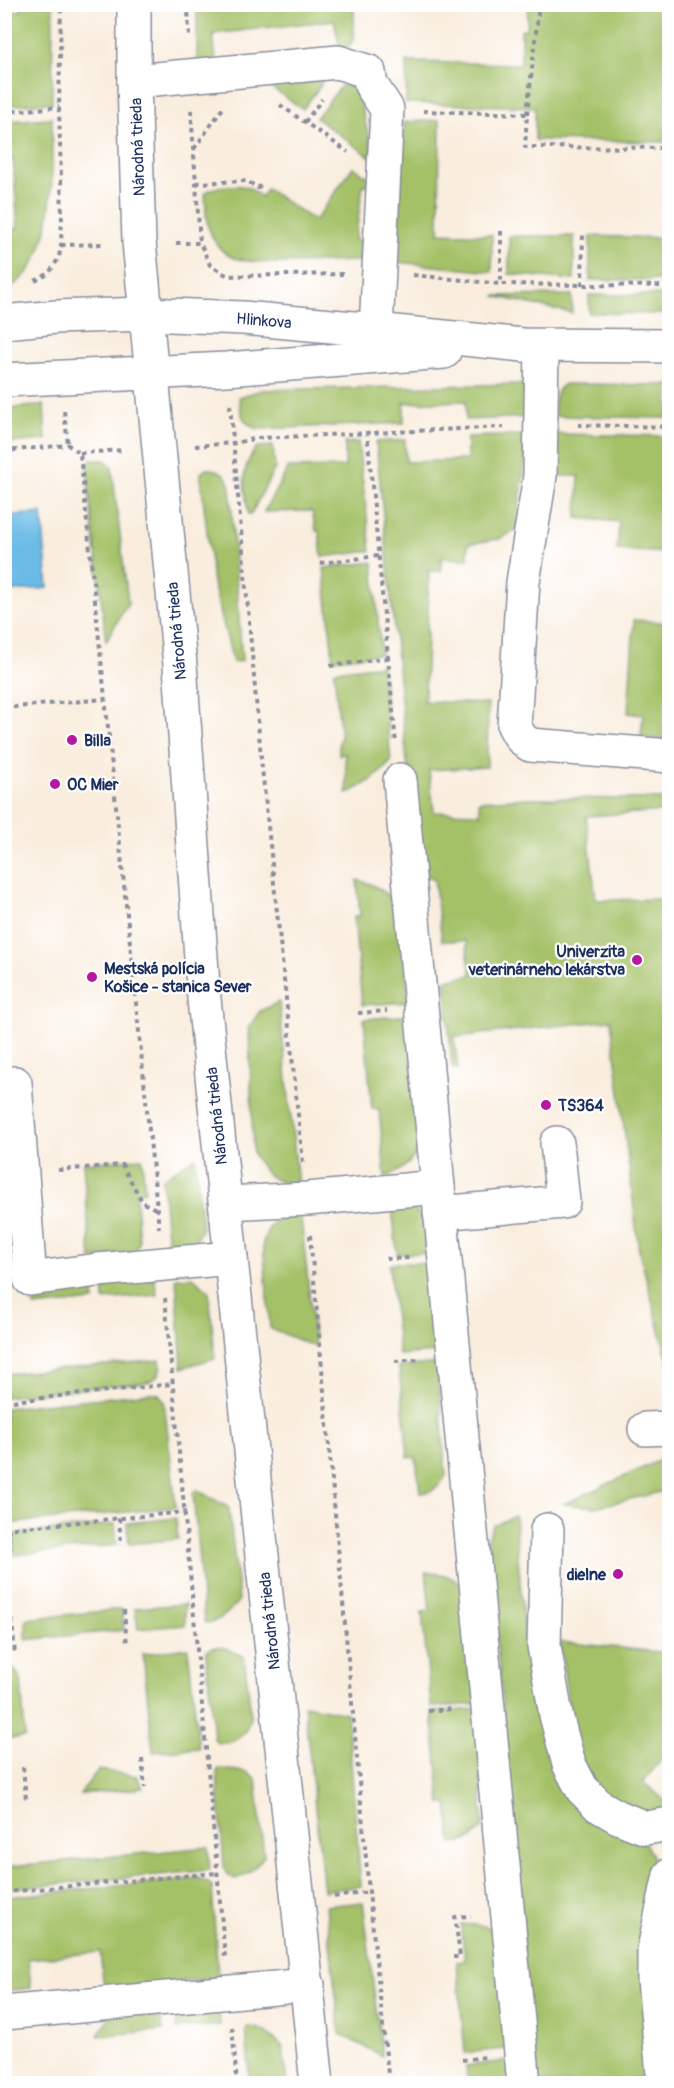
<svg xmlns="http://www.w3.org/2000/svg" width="674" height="2088" font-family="Pangolin,sans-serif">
<rect width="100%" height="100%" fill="#fff"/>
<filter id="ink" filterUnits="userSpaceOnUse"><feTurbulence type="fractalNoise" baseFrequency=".0167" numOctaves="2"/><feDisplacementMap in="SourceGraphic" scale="12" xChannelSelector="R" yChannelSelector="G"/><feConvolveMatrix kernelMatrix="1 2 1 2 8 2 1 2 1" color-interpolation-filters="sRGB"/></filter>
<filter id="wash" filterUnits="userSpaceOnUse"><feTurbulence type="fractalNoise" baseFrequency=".008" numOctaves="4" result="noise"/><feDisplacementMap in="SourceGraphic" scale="24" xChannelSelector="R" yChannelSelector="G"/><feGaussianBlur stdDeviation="1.35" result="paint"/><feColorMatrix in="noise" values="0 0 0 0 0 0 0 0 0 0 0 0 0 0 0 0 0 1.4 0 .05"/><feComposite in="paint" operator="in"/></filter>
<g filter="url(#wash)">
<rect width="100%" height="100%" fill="#f9eddd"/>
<g fill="#a4c168" stroke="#607863" stroke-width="1.5">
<path d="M22 5H53L52 102 5 106V11H21Z"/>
<path d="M197 5H354V37L350 46 340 49 334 20 213 34 216 61 197 65Z"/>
<path d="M528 5H669V142L535 140V107L406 103 407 62 521 64V30L527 29Z"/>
<path d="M321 79V85L303 109 261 81Z"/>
<path d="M346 85 352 87 357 91 375 160 316 118 340 87Z"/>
<path d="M52 118C51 168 58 232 27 273 21 280 14 287 5 289V230L18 228 13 159H5V121Z"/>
<path d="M440 120 439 233 492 235V272L397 262 404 122Z"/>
<path d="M353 167 373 180 372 186 363 185 355 240 363 242 360 261C332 261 248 268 228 255 221 251 214 242 211 234 205 222 206 206 205 193 213 186 239 183 249 188 253 190 257 194 261 197L267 189 315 221Z"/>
<path d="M509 236H574V280L509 274Z"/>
<path d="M590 236 669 238V280H590Z"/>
<path d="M572 295V313L494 296Z"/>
<path d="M589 295H669V314L589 313Z"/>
<path d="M519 384 526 386 530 417 466 420V401L404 403V423L258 429C241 423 241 413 239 397L261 390Z"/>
<path d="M565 384 669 385V418L555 416C555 405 552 390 565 384Z"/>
<path d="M44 405 46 440 5 443V409Z"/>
<path d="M555 434 669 436V553L617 550 619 522 577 518 579 476H554Z"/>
<path d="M529 435 516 530 499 539 468 544V559L441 558V571H427L429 574 425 697 423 701 488 704 487 767 429 770 434 812 480 813 479 801 528 798 669 799V811L586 816 596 900 669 899V1365L639 1251 611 1020 454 1037 458 1069 452 1068 445 980 471 975 466 941H442L434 879C421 874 419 868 416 855L376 442 405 440 406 462 467 460V437Z"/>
<path d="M358 442 371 551 322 557 319 531H316L312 511 264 512 288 468 345 467V443Z"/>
<path d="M273 446 275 468 251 514H248C245 485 238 472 257 447Z"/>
<path d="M90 460H105L112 467 128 603 106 641 87 473V465Z"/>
<path d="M206 469C219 469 227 473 230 487L242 661 233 662 213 583 201 480V473Z"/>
<path d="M373 562 381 654 333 659 324 568Z"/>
<path d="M634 620 669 623V740L641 737 643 715 628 713Z"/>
<path d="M382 665 391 762 372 780 347 794 345 754 339 755V740L341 739 334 671Z"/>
<path d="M357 880C374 884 384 890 396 904L410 1002 362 1005 354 917 360 916Z"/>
<path d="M279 1002 298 1186C274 1183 264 1175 253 1153L249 1027 260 1011Z"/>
<path d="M412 1015 423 1141C415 1159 404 1171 385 1177L379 1109H372L364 1019Z"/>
<path d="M195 1157 202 1229 196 1239 183 1245 168 1248 162 1179Z"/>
<path d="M142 1158 145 1191 136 1193 139 1243 135 1251 91 1259 83 1163Z"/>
<path d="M391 1197C425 1211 425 1219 428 1253L397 1254Z"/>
<path d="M300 1209 315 1347 270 1328 263 1242 270 1226 282 1215Z"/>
<path d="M398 1263H428L436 1352 399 1355 389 1265Z"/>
<path d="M154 1275 157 1295 104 1300 103 1280Z"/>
<path d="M193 1277 209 1291 215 1358 182 1368 176 1278Z"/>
<path d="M92 1282 94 1301 34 1307 33 1296 36 1289Z"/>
<path d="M160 1360C162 1371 159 1378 148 1382L5 1397V1374Z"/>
<path d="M437 1363 446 1475C440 1487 434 1492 420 1493L416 1458 408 1457 399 1367Z"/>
<path d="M151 1393 159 1394 164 1401 176 1507 5 1524V1408Z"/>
<path d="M669 1456V1490L596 1507 564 1504Z"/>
<path d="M197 1490 229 1508 239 1600C229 1612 221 1622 205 1623L204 1620 193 1493Z"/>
<path d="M515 1516 526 1657 539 1656 554 1745 644 1843 652 1855 655 1874 657 2083H534L488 1538 493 1525Z"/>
<path d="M176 1518 178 1539 129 1544 127 1523Z"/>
<path d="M115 1524 117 1545 15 1555 14 1534Z"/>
<path d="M426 1572C442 1573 455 1576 465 1590L479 1704 431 1707 422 1612 430 1611Z"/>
<path d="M185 1604V1625L138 1629 135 1608Z"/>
<path d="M122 1609 124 1630 26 1640V1619Z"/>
<path d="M560 1642 669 1653 667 1727 669 1728V1754L667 1753 643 1782 669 1804V1809L645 1816 597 1791 574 1746Z"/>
<path d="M215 1647 226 1648 244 1657C245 1671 252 1706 250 1718 247 1735 233 1747 216 1742L214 1738 206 1651Z"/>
<path d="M188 1648 199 1748 153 1752 143 1654Z"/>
<path d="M4 1666 14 1669 21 1679 25 1737 7 1739 8 1757H5Z"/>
<path d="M304 1705 347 1713 361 1886 324 1891Z"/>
<path d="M479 1709 483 1826C474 1839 467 1842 452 1843L447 1804H441L432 1712Z"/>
<path d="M219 1769 247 1772 256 1779 264 1856C255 1868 249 1875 235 1879L227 1875 224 1867 217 1772Z"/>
<path d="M98 1770 137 1776 143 1788 80 1794Z"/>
<path d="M208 1847 210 1870 5 1889V1867Z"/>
<path d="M199 1878 209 1883 212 1887 218 1978 104 1989 100 1952 28 1959 31 1988 5 1991V1897Z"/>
<path d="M363 1902 382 2056 340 2034 326 1906Z"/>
<path d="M461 1924 485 1926 496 1934 514 2048 465 2053 457 1962 465 1961Z"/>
<path d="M218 1997 220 2025 177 2029 173 2002Z"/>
<path d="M159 2002 163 2030 98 2036C113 2006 129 2006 159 2002Z"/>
<path d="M248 2027C263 2027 273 2038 283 2047L287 2083H250L246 2029Z"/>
<path d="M515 2060 517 2083H468L466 2066Z"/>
</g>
<path fill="#6bbbe6" stroke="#4375a2" stroke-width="1.5" d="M42 513 48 588 5 592V516Z"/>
</g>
<g filter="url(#ink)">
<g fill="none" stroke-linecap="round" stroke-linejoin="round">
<defs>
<g id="minor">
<path d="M134 4V81L139 242 180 665 204 999 317 2084"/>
<path d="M134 81 338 62 369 72 371 85 387 109 376 330"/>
<path d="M542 346 540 476 523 582 514 726 521 738 530 745 670 756"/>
<path d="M400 780 438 1187"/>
<path d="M4 1084 15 1083 30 1279 98 1270 231 1258"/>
<path d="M226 1203 307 1199 438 1187 524 2084"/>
<path d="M440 1213 563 1202 557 1143"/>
<path d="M645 1429 670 1428"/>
<path d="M547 1530 544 1646 556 1715 569 1764 582 1789 599 1806 618 1817 646 1828 670 1824"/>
<path d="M4 2013 308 1985"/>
<path d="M664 2084 654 1980V1949L670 1875"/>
</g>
<g id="major">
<path d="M4 322 56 317 145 314 243 318 376 330 523 345 670 346"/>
<path d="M4 380 226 369 444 352"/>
</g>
</defs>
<use href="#minor" stroke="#8a8e9e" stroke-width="36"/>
<use href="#major" stroke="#8a8e9e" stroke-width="36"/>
<g stroke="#8a8e9e" stroke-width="4" stroke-dasharray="4.5 4.5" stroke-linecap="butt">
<path d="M188 4 189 40"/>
<path d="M528 6H539"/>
<path d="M280 105 348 152"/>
<path d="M191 110 200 243"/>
<path d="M423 111 527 114 525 147 670 148"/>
<path d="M4 112 59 107"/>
<path d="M527 114 539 4"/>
<path d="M305 122 322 99"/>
<path d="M194 149 223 108"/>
<path d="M196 183 247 181 258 188 261 185"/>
<path d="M501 231V284"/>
<path d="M176 243H200L210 265 228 276 343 274"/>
<path d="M61 245 105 244"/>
<path d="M413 275 501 284 670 286"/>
<path d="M35 281 48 274 54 266 59 257 61 245 62 216 59 107 61 4"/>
<path d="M582 285 583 232"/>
<path d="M230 405 262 768 303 1162"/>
<path d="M64 411 68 445"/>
<path d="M578 425 670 427"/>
<path d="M367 431 396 744"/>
<path d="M195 446 234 443 259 438 504 427"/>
<path d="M4 451 68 445 80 453 159 1228"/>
<path d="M80 453 124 450"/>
<path d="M320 563 378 556"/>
<path d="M330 666 388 658"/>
<path d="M4 708 105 699"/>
<path d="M670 971V989"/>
<path d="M358 1013 387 1011"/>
<path d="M58 1170 122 1165 143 1203 156 1209"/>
<path d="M310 1235 369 1892 389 2084"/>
<path d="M386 1259 409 1258"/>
<path d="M165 1298 225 1957"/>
<path d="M395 1361 419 1359"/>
<path d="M4 1402 173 1384"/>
<path d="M119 1518 121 1545"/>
<path d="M8 1528 11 1555"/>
<path d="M4 1529 186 1512"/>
<path d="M124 1610 127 1645"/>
<path d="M12 1620 15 1655"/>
<path d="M428 1711 451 1709"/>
<path d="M142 1759 145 1788"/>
<path d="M23 1767 26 1799"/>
<path d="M4 1892 217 1873"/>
<path d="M334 1897 369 1892"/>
<path d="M453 1957H460L455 1917 471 1916"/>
<path d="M232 2027 237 2084"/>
<path d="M462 2060 486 2057"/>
</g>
<use href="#minor" stroke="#fff" stroke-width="33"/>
<use href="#major" stroke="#fff" stroke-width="33"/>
</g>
</g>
<g fill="#b5179e" stroke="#fff" stroke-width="2">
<circle cx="72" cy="740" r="6"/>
<circle cx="55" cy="784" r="6"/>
<circle cx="637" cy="960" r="6"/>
<circle cx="92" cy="977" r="6"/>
<circle cx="546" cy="1105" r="6"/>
<circle cx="618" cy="1574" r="6"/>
</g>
<g text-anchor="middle" stroke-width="4.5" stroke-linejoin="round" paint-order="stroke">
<g font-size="16" fill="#1b2f5e" stroke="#fff">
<text transform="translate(137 147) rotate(-92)" y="6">Národná trieda</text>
<text transform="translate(264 320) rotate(5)" y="6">Hlinkova</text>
<text transform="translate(176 631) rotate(-95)" y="6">Národná trieda</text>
<text transform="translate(216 1116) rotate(-96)" y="6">Národná trieda</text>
<text transform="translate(269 1621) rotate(-96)" y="6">Národná trieda</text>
</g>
<g font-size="16" font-weight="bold" fill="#1b2f5e" stroke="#fff" text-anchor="start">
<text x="84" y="746">Billa</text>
<text x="67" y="790">OC Mier</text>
<text x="625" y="957" text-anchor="end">Univerzita<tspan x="625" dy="18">veterinárneho lekárstva</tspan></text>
<text x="104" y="974">Mestská polícia<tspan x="104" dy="18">Košice - stanica Sever</tspan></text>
<text x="558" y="1111">TS364</text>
<text x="606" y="1580" text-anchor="end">dielne</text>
</g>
</g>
<rect width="674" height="2088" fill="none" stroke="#fff" stroke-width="24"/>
</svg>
